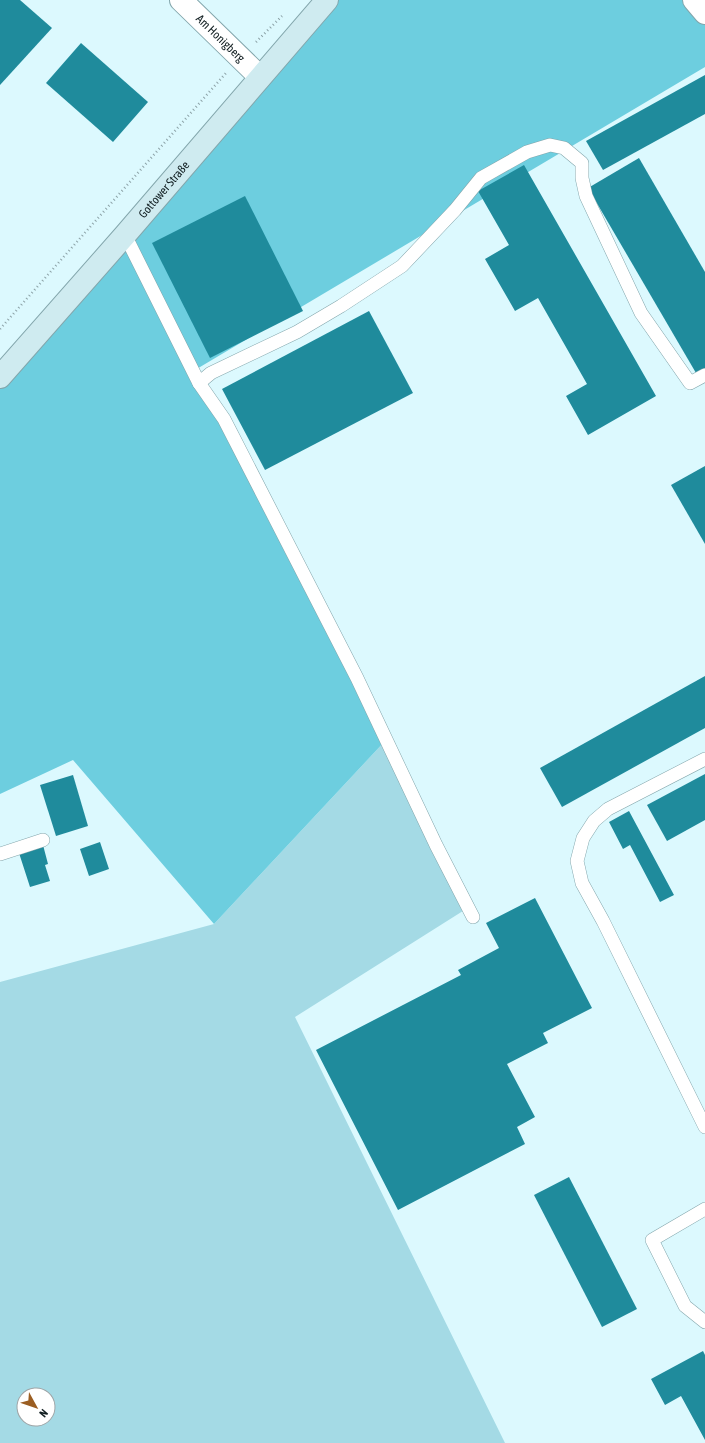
<svg xmlns="http://www.w3.org/2000/svg" width="705" height="1443" font-family="'Asap Condensed',sans-serif">
<rect width="100%" height="100%" fill="#dcf9fe"/>
<path fill="#a4dae5" fill-rule="evenodd" d="M386 740 474 904 295 1017 505 1443H0V982L214 924ZM24 1395H48V1419H24Z"/>
<path fill="#6dcedf" d="M327 0H705V67L195 370 386 740 214 924 73 760 0 794V377Z"/>
<g fill="#1f8b9c">
<path d="M0 0H20L52 28 0 85Z"/>
<path d="M81 43 148 102 113 142 46 83Z"/>
<path d="M705 75V114L603 170 586 141Z"/>
<path d="M639 158 705 272V368L696 373 588 188Z"/>
<path d="M524 165 656 396 588 435 566 396 587 384 538 298 515 311 485 259 509 245 478 191Z"/>
<path d="M245 196 303 311 210 358 152 243Z"/>
<path d="M369 311 413 393 265 470 222 389Z"/>
<path d="M705 466V544L671 485Z"/>
<path d="M705 676V728L562 807 540 768Z"/>
<path d="M705 774V820L667 841 647 805Z"/>
<path d="M73 775 88 826 56 836 40 785Z"/>
<path d="M629 811 674 895 660 902 630 845 623 849 609 822Z"/>
<path d="M100 842 109 869 89 876 80 849Z"/>
<path d="M43 845 48 864 45 865 50 881 30 887 19 853Z"/>
<path d="M535 898 592 1008 543 1033 548 1043 507 1064 535 1117 517 1127 525 1144 398 1210 316 1050 461 975 458 970 499 948 486 923Z"/>
<path d="M569 1177 637 1309 602 1327 534 1195Z"/>
<path d="M703 1351 705 1355V1440L681 1396 665 1405 651 1379Z"/>
</g>
<g fill="none" stroke-linecap="round" stroke-linejoin="round">
<defs>
<g id="lane">
<path d="M125 235 199 383 224 419 357 678 436 845 473 917"/>
<path d="M199 383 211 373 297 332 341 306 402 266 455 210 481 178 527 152 550 145 564 148 582 163V178L586 196 641 313 690 383 705 375"/>
<path d="M705 759 608 809 594 821 583 838 577 861 582 883 603 921 705 1127"/>
<path d="M0 854 43 840"/>
<path d="M705 1209 652 1240 685 1306 705 1322"/>
</g>
<g id="street">
<path id="s1" d="M181 0 260 77"/>
<path d="M694 0 705 13"/>
</g>
<g id="secondary">
<path id="s2" d="M0 377 125 235 327 0"/>
</g>
</defs>
<use href="#lane" stroke="#83a6ac" stroke-width="14"/>
<use href="#street" stroke="#83a6ac" stroke-width="24"/>
<use href="#secondary" stroke="#83a6ac" stroke-width="24"/>
<g stroke="#8ca2a7" stroke-width="2.5" stroke-dasharray="1 3" stroke-linecap="butt">
<path d="M256 42 282 16"/>
<path d="M0 329 226 73"/>
</g>
<use href="#lane" stroke="#fff" stroke-width="13"/>
<use href="#street" stroke="#fff" stroke-width="22"/>
<use href="#secondary" stroke="#cfebf0" stroke-width="22"/>
</g>
<g text-anchor="middle" stroke-width="4" stroke-linejoin="round" paint-order="stroke">
<g font-size="12" fill="#121f22" stroke="#fff">
<text dy="4" stroke="none"><textPath href="#s1" startOffset="55">Am Honigberg</textPath></text>
<text dy="4" stroke="none"><textPath href="#s2" startOffset="249">Gottower Straße</textPath></text>
</g>
</g>
<g transform="translate(36 1407) rotate(130)"><circle r="19" fill="#ffffff" stroke="#a0a5a7"/>
<path d="M0-3L7 15L0 10L-7 15Z" fill="#9b5e22"/>
<text y="-6" font-size="11" font-weight="bold" text-anchor="middle" fill="#121f22">N</text>
</g>
</svg>
